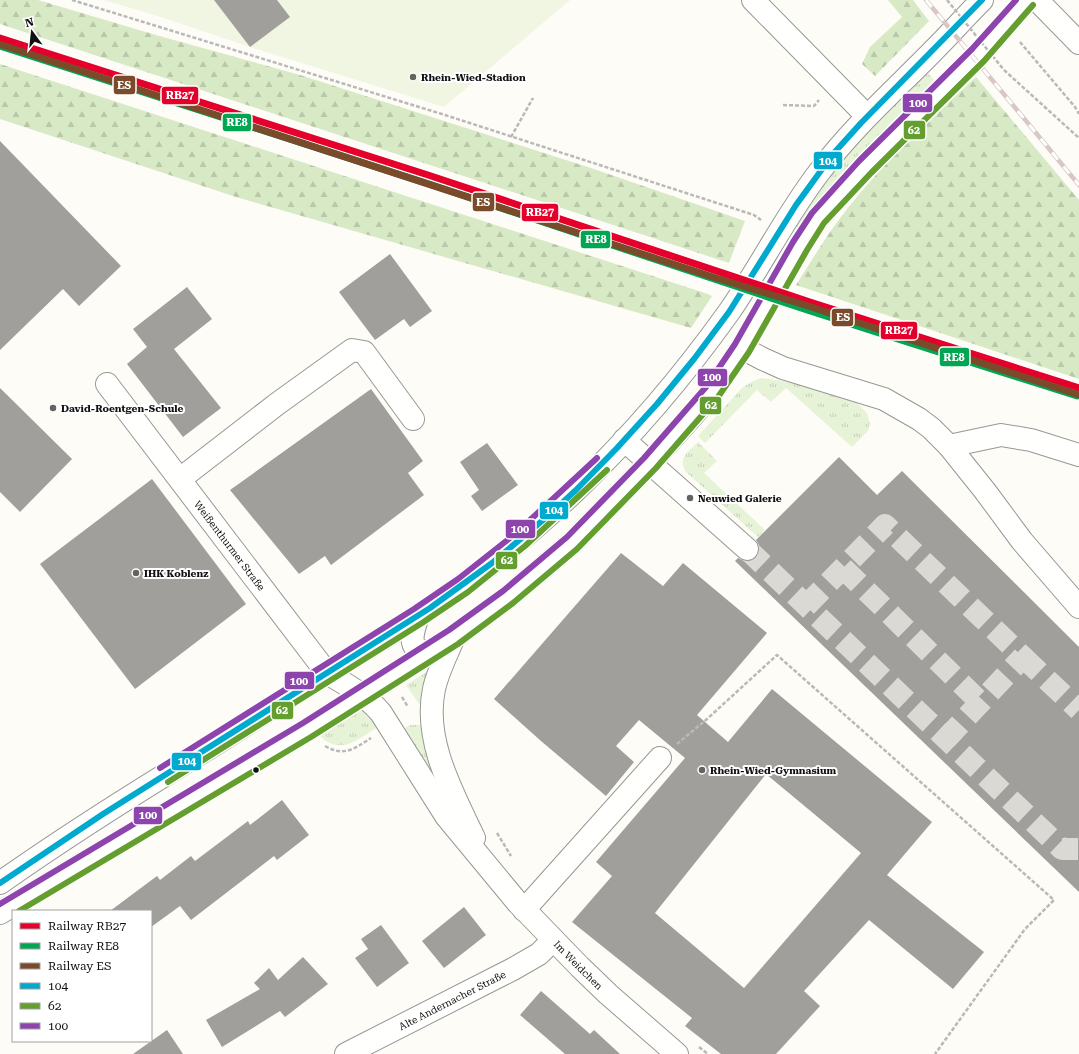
<svg xmlns="http://www.w3.org/2000/svg" width="1079" height="1054" font-family="'Roboto Serif',serif">
<defs>
<pattern id="grass-tufts" width="24" height="20" patternUnits="userSpaceOnUse"><rect width="24" height="20" fill="#e7f3d7"/><path d="M3 7l-1-3M5 7V3M7 7l1-3M15 17l-1-3M17 17v-4M19 17l1-3" fill="none" stroke="#c5cfb8"/></pattern>
<pattern id="forest-firs" width="22" height="20" patternUnits="userSpaceOnUse"><rect width="22" height="20" fill="#d8eac5"/><path d="M5 1l3.5 6h-7zM16 11l3.5 6h-7z" fill="#b8c8a8"/></pattern>
</defs>
<rect width="100%" height="100%" fill="#fdfcf7"/>
<g fill="url(#grass-tufts)">
<path d="M924 69 937 83 797 231 796 224 833 167Z"/>
<path d="M762 378 795 383 856 402 867 413 870 423 868 431 852 447 786 388 771 402 757 390 705 443 698 436 743 387 755 380Z"/>
<path d="M698 442 717 461 704 473 765 530 758 537 686 472C677 458 688 452 698 442Z"/>
<path d="M431 669 422 708 406 685Z"/>
<path d="M367 710 381 725C361 737 341 757 320 736L361 711Z"/>
<path d="M410 725H423L434 770 428 775 401 730Z"/>
</g>
<g fill="url(#forest-firs)">
<path d="M0 0H38L156 35 300 75 591 168 745 221 729 263 0 24Z"/>
<path d="M888 0H913L929 21 875 76 862 64 870 47 902 17Z"/>
<path d="M0 64 708 294 712 296 691 328 236 197 0 119Z"/>
<path d="M976 77 1079 200V379L796 285C812 260 828 233 847 209 885 161 931 119 976 77Z"/>
</g>
<path fill="#f0f6e1" d="M104 0H570L444 107 250 47 161 17Z"/>
<g fill="#a19f9c" fill-rule="evenodd">
<path d="M214 0H277L290 17 250 47Z"/>
<path d="M0 141 121 266 79 306 63 289 0 350Z"/>
<path d="M390 254 432 311 410 327 404 319 375 340 339 292Z"/>
<path d="M187 287 212 319 174 349 221 408 183 437 127 364 147 347 133 329Z"/>
<path d="M0 388 72 459 20 512 0 492Z"/>
<path d="M371 389 423 461 408 473 424 495 331 565 325 556 299 574 230 490Z"/>
<path d="M487 443 518 485 482 511 471 496 479 490 460 462Z"/>
<path d="M839 457 877 495 902 471 1079 647V892L735 561 738 558 744 561H751L756 558 759 551V545L756 540Z"/>
<path d="M152 479 246 604 135 689 40 564Z"/>
<path d="M621 553 663 586 683 563 767 633 697 715 728 742 772 689 932 822 887 875 984 952 953 989 869 920 804 991 820 1006 776 1054H721L685 1026 692 1018 572 922 612 876 596 862 685 758 639 720 616 746 634 762 606 796 541 741 494 699ZM766 774 861 853 744 988 655 913Z"/>
<path d="M282 800 309 835 277 860 274 856 191 920 180 906 151 927V911H110L157 876 160 880 191 856 195 861 248 821 250 825Z"/>
<path d="M464 907 486 935 444 968 422 941Z"/>
<path d="M381 925 409 963 377 987 355 958 368 949 361 939Z"/>
<path d="M303 957 328 984 285 1017 280 1011 222 1047 206 1020 260 989 254 983 269 968 278 980Z"/>
<path d="M541 991 590 1034 594 1030 620 1054H565L520 1015Z"/>
<path d="M167 1030 183 1054H133Z"/>
</g>
<g fill="none" stroke-linecap="round" stroke-linejoin="round">
<g stroke="#dad9d4" stroke-width="22" stroke-dasharray="22 11" stroke-linecap="butt">
<path d="M747 549 1062 849H1078L1079 847"/>
<path d="M843 568 980 702"/>
<path d="M806 606 885 525 1023 657 946 739"/>
<path d="M1023 657 1079 710"/>
</g>
<defs>
<g id="minor">
<path d="M753 0 867 116"/>
<path d="M1037 0 1079 43"/>
<path d="M742 348 763 359 783 368 884 399 919 419 931 428 949 446 985 491 1022 541 1079 607"/>
<path id="s1" d="M107 384 327 673C347 685 366 695 381 713L446 816 518 903 580 967 608 994 677 1054"/>
<path d="M624 440 747 549"/>
<path d="M949 446 1001 435 1031 440 1079 455"/>
<path d="M180 479 277 404 352 350 364 352 413 419"/>
<path d="M418 616C415 626 406 646 421 651 424 652 429 652 431 652"/>
<path d="M454 637C447 654 438 671 434 689 423 741 453 793 474 838"/>
<path d="M0 883C68 835 138 791 209 748 249 723 288 697 328 672 373 644 420 617 463 585 503 556 540 524 576 490 632 436 684 375 729 312 761 266 786 215 820 171 854 126 896 89 935 49 951 33 966 16 982 0"/>
<path d="M524 910 660 758"/>
<path d="M0 913 307 730 454 637 508 597 572 543 650 463 694 414 712 392 742 348 800 246 818 218 865 167 978 55 1027 0"/>
<path id="s2" d="M346 1054 513 969 539 954 553 940"/>
</g>
</defs>
<use href="#minor" stroke="#979795" stroke-width="24"/>
<g stroke="#b9b9b8" stroke-width="2.5" stroke-dasharray="4 2" stroke-linecap="butt">
<path d="M72 0 445 115 754 215 761 220"/>
<path d="M1020 42 1075 107 1079 114"/>
<path d="M1004 70 1079 138"/>
<path d="M783 105 814 106 819 100"/>
<path d="M511 137 533 98"/>
<path d="M402 697 408 707"/>
<path d="M677 744 707 719 777 655 1054 900 1025 929 935 1054"/>
<path d="M325 746C344 757 354 749 371 738"/>
<path d="M497 833 511 856"/>
<path d="M699 1047 708 1054"/>
</g>
<use href="#minor" stroke="#fffffe" stroke-width="22"/>
<defs>
<path id="rail" d="M926 0 1079 185"/>
</defs>
<use href="#rail" stroke="#d9c6c7" stroke-width="4.5"/>
<use href="#rail" stroke="#fff" stroke-width="3" stroke-dasharray="9" stroke-linecap="butt"/>
<path stroke="#b9b9b8" stroke-width="2.5" stroke-dasharray="4 2" stroke-linecap="butt" d="M947 0 1004 70"/>
<defs>
<path id="bus-1" d="M0 883 103 814 430 608 492 563 549 515 576 490 617 448 657 404 694 359 729 312 796 205 833 154 861 123 982 0"/>
<g id="bus-2">
<path d="M168 782 422 623 468 592 525 546 607 470"/>
<path d="M19 911 311 737 458 644 513 603 577 549 656 468 718 397 749 352 807 250 824 223 871 173 984 61 1033 5"/>
</g>
<g id="bus-3">
<path d="M160 768 414 609 458 579 515 534 597 458"/>
<path d="M0 904 303 723 449 630 503 591 567 537 644 458 706 387 735 344 793 242 812 213 859 161 972 49 1016 0"/>
</g>
</defs>
<use href="#bus-1" stroke="#fff" stroke-width="9"/>
<use href="#bus-2" stroke="#fff" stroke-width="9"/>
<use href="#bus-3" stroke="#fff" stroke-width="9"/>
<use href="#bus-1" stroke="#00a9ce" stroke-width="6"/>
<use href="#bus-2" stroke="#639e2e" stroke-width="6"/>
<use href="#bus-3" stroke="#8e44ad" stroke-width="6"/>
<defs>
<path id="rail-1" d="M0 38 428 175 810 302 1079 388"/>
<path id="rail-2" d="M0 46 426 183 807 310 1077 396"/>
<path id="rail-3" d="M2 45 713 277 808 306 1079 395"/>
</defs>
<use href="#rail-1" stroke="#fff" stroke-width="10"/>
<use href="#rail-2" stroke="#fff" stroke-width="10"/>
<use href="#rail-3" stroke="#fff" stroke-width="10"/>
<use href="#rail-1" stroke="#e4002b" stroke-width="7"/>
<use href="#rail-2" stroke="#00a651" stroke-width="7"/>
<use href="#rail-3" stroke="#7a4b2a" stroke-width="7"/>
</g>
<g fill="#646362" stroke="#fff" stroke-width="1.5">
<circle cx="413" cy="77" r="4"/>
<circle cx="53" cy="408" r="4"/>
<circle cx="690" cy="498" r="4"/>
<circle cx="136" cy="573" r="4"/>
<circle cx="702" cy="770" r="4"/>
</g>
<circle fill="#111" stroke="#fff" stroke-width="1.5" cx="256" cy="770" r="3.5"/>
<g text-anchor="middle" stroke-width="4" stroke-linejoin="round" paint-order="stroke">
<g font-size="10" font-weight="bold" fill="#111" stroke="#fff" text-anchor="start">
<text x="421" y="81">Rhein-Wied-Stadion</text>
<text x="61" y="412">David-Roentgen-Schule</text>
<text x="698" y="502">Neuwied Galerie</text>
<text x="144" y="577">IHK Koblenz</text>
<text x="710" y="774">Rhein-Wied-Gymnasium</text>
</g>
<g font-size="10" fill="#111" stroke="#fff">
<text dy="4" stroke="none"><textPath href="#s1" startOffset="203">Weißenthurmer Straße</textPath></text>
<text dy="4" stroke="none"><textPath href="#s1" startOffset="752">Im Weidchen</textPath></text>
<text dy="4" stroke="none"><textPath href="#s2" startOffset="119">Alte Andernacher Straße</textPath></text>
</g>
</g>
<g stroke="#fff" stroke-width="1.5">
<rect x="113" y="75" width="23" height="20" rx="4" fill="#7a4b2a"/>
<rect x="161" y="86" width="38" height="19" rx="4" fill="#e4002b"/>
<rect x="902" y="93" width="31" height="20" rx="4" fill="#8e44ad"/>
<rect x="222" y="113" width="30" height="19" rx="4" fill="#00a651"/>
<rect x="903" y="120" width="23" height="20" rx="4" fill="#639e2e"/>
<rect x="813" y="151" width="30" height="19" rx="4" fill="#00a9ce"/>
<rect x="472" y="192" width="23" height="20" rx="4" fill="#7a4b2a"/>
<rect x="521" y="203" width="38" height="19" rx="4" fill="#e4002b"/>
<rect x="580" y="230" width="31" height="19" rx="4" fill="#00a651"/>
<rect x="831" y="308" width="23" height="19" rx="4" fill="#7a4b2a"/>
<rect x="880" y="321" width="38" height="19" rx="4" fill="#e4002b"/>
<rect x="939" y="347" width="31" height="20" rx="4" fill="#00a651"/>
<rect x="697" y="368" width="31" height="19" rx="4" fill="#8e44ad"/>
<rect x="699" y="396" width="23" height="19" rx="4" fill="#639e2e"/>
<rect x="539" y="501" width="30" height="19" rx="4" fill="#00a9ce"/>
<rect x="505" y="519" width="31" height="20" rx="4" fill="#8e44ad"/>
<rect x="495" y="551" width="23" height="19" rx="4" fill="#639e2e"/>
<rect x="284" y="671" width="31" height="19" rx="4" fill="#8e44ad"/>
<rect x="271" y="701" width="23" height="19" rx="4" fill="#639e2e"/>
<rect x="171" y="752" width="31" height="19" rx="4" fill="#00a9ce"/>
<rect x="133" y="806" width="30" height="19" rx="4" fill="#8e44ad"/>
</g>
<g font-size="11" text-anchor="middle" font-weight="bold" fill="#fff">
<text x="124" y="89">ES</text>
<text x="180" y="99">RB27</text>
<text x="918" y="107">100</text>
<text x="237" y="126">RE8</text>
<text x="914" y="134">62</text>
<text x="828" y="165">104</text>
<text x="483" y="206">ES</text>
<text x="540" y="216">RB27</text>
<text x="596" y="243">RE8</text>
<text x="843" y="321">ES</text>
<text x="899" y="334">RB27</text>
<text x="954" y="361">RE8</text>
<text x="712" y="381">100</text>
<text x="711" y="409">62</text>
<text x="554" y="514">104</text>
<text x="520" y="533">100</text>
<text x="507" y="564">62</text>
<text x="299" y="685">100</text>
<text x="282" y="714">62</text>
<text x="187" y="765">104</text>
<text x="148" y="819">100</text>
</g>
<rect x="12" y="910" width="140" height="132" fill="#ffffff" stroke="#a0a0a0"/>
<rect x="20" y="923" width="20" height="6" fill="#e4002b" stroke="#a0a0a0"/>
<text x="48" y="930" font-size="12" fill="#111111">Railway RB27</text>
<rect x="20" y="943" width="20" height="6" fill="#00a651" stroke="#a0a0a0"/>
<text x="48" y="950" font-size="12" fill="#111111">Railway RE8</text>
<rect x="20" y="963" width="20" height="6" fill="#7a4b2a" stroke="#a0a0a0"/>
<text x="48" y="970" font-size="12" fill="#111111">Railway ES</text>
<rect x="20" y="983" width="20" height="6" fill="#00a9ce" stroke="#a0a0a0"/>
<text x="48" y="990" font-size="12" fill="#111111">104</text>
<rect x="20" y="1003" width="20" height="6" fill="#639e2e" stroke="#a0a0a0"/>
<text x="48" y="1010" font-size="12" fill="#111111">62</text>
<rect x="20" y="1023" width="20" height="6" fill="#8e44ad" stroke="#a0a0a0"/>
<text x="48" y="1030" font-size="12" fill="#111111">100</text>
<g transform="translate(32 32) rotate(345)" stroke="#ffffff" stroke-width="3" paint-order="stroke">
<path d="M0-3L7 15L0 10L-7 15Z" fill="#111111"/>
<text y="-6" font-size="11" font-weight="bold" text-anchor="middle" fill="#111111">N</text>
</g>
</svg>
